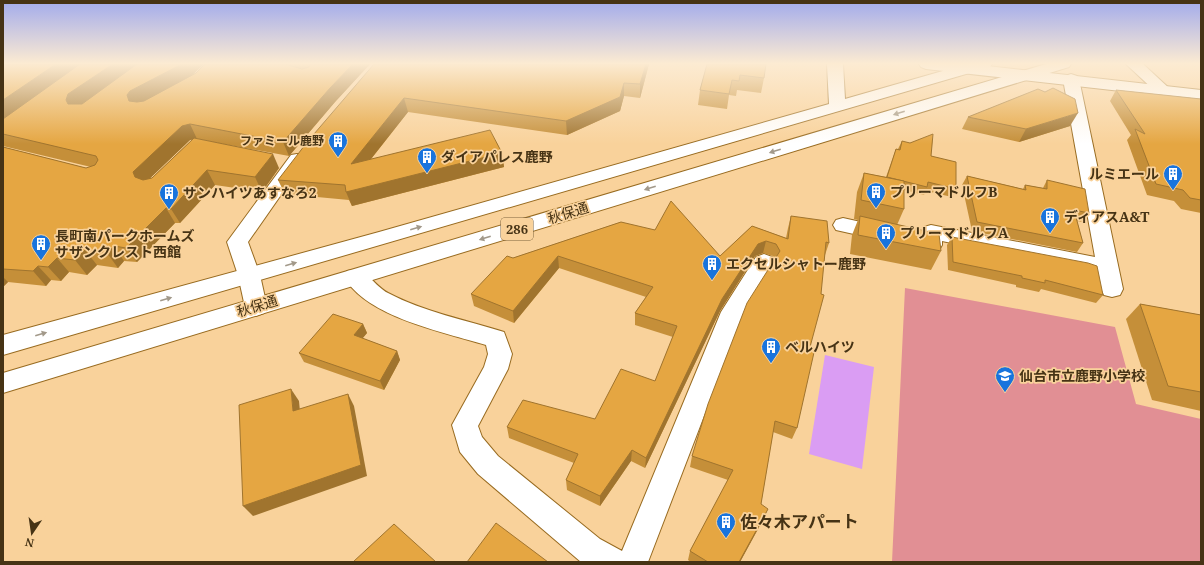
<svg xmlns="http://www.w3.org/2000/svg" width="1204" height="565" font-family="'Noto Serif','Noto Sans JP',serif">
<rect width="100%" height="100%" fill="#f9d29b"/>
<path fill="#e18f94" d="M905 288 1115 327 1136 404 1201 419V562H892Z"/>
<path fill="#da9df3" d="M825 355 874 367 862 469 809 454Z"/>
<g fill="none" stroke-linecap="round" stroke-linejoin="round">
<defs>
<g id="street">
<path d="M1071 74 1077 76 1079 79 1123 289 1120 295 1112 297 1104 295 1101 289 1098 273 942 241V245L939 250 932 252 909 246 906 241 909 236 916 234 921 235 924 227 931 225 1095 257 1063 79 1065 76Z"/>
<path d="M297 154 303 155 306 159 248 242 260 275 267 307 264 313 256 316 248 313 245 307 238 275 227 242 291 155Z"/>
<path d="M843 218 892 229 895 234 892 239 885 241 836 230 833 225 836 220Z"/>
<path d="M764 254 772 257 775 262 743 314 648 562H581L478 474 460 452 452 425 484 367 488 354 486 345C443 332 367 317 344 277L347 271C366 266 373 285 388 293 424 312 466 320 504 332L512 354 508 369 478 426 482 437 498 456 600 539 622 551 721 312 756 257Z"/>
</g>
<path id="secondary" d="M919 64H970L1201 90V100L926 69 921 67Z"/>
<g id="highway">
<path d="M827 64H843L845 99 967 64H992L990 67 3 355V335L379 232 829 104Z"/>
<path d="M1046 64H1071L1069 67 3 393V373Z"/>
<path d="M1126 64H1143L1171 90 1169 93 1163 95 1157 93Z"/>
</g>
</defs>
<use href="#street" stroke="#986b20" stroke-width="2"/>
<use href="#secondary" stroke="#986b20" stroke-width="2"/>
<use href="#highway" stroke="#986b20" stroke-width="2"/>
<use href="#street" fill="#fff" fill-rule="evenodd"/>
<use href="#secondary" fill="#fff" fill-rule="evenodd"/>
<use href="#highway" fill="#fff" fill-rule="evenodd"/>
</g>
<g fill="#c58f39" fill-rule="evenodd">
<path d="M3 64H204L193 74 302 69 286 64H370L335 102 289 156 197 139H196L279 168 262 192 215 185 180 223H175L137 262 124 261 118 268 97 265 87 275 69 272 61 281 51 280 46 286 8 282 3 287V147L86 168 91 167 3 146ZM193 139 152 178H150L190 140Z"/>
<path d="M374 64H649L640 98 624 96 620 111 567 135 408 112 371 159 502 153 504 167 352 206 349 200 285 194 278 180Z"/>
<path d="M707 64 764 78 761 93 737 90 736 96 729 95 727 109 698 105 700 90Z"/>
<path d="M1116 90 1201 99V213L1181 209 1174 201 1147 195 1127 140 1131 135 1110 101Z"/>
<path d="M968 117 1070 126 1019 142 962 129Z"/>
<path d="M902 141 931 156 956 189 952 197 926 191 924 195 904 190V209L897 225 941 251 931 270 850 254 852 235 858 220 854 219 857 192 864 173 886 177 896 149H898Z"/>
<path d="M967 176 1023 189 1025 185 1043 188 1047 180 1089 213 1083 222 1077 221 1083 243 1077 252 972 231 962 185Z"/>
<path d="M791 216 829 243 825 255 810 347 797 428 792 439 773 432 761 504 764 518 740 562H691L688 560 690 551 728 480 690 467 692 456 774 259 773 256 763 253 755 256 720 311 645 468 631 461 600 506 567 490 566 480 574 463 509 438 507 427 595 419 655 381 673 337 635 325V313L646 297 559 268 514 323 474 306 471 294 513 258 621 222 720 256 752 226 786 238 788 228Z"/>
<path d="M952 237 1103 295 1096 303 1041 289 1039 292 1016 287V285L948 270 947 245Z"/>
<path d="M1140 304 1201 315V411L1152 400 1126 319Z"/>
<path d="M363 324 367 333 362 338 397 351 400 360 384 390 304 362 299 353Z"/>
</g>
<g fill="#a0742e">
<path d="M56 64H82L3 121V100Z"/>
<path d="M113 64H140L78 108 68 104 66 100 68 94Z"/>
<path d="M182 64H204L189 78 138 105 129 101 127 95 130 91Z"/>
<path d="M353 64H370L335 102 289 156 283 142 330 88Z"/>
<path d="M646 64H649L640 98V84Z"/>
<path d="M624 83V96L620 111 567 135 566 121Z"/>
<path d="M404 98 408 112 356 178 351 164Z"/>
<path d="M1078 113 1070 126 1019 142 1026 129Z"/>
<path d="M190 124 197 139 190 140 142 186 135 177 133 172 182 126Z"/>
<path d="M502 153 504 167 352 206 346 192Z"/>
<path d="M273 154 279 168 262 192 255 177Z"/>
<path d="M207 170 215 185 180 223 171 209Z"/>
<path d="M166 208 175 223 137 262 126 248Z"/>
<path d="M766 241 763 253 755 256 720 311 645 468 646 458 722 299 758 244Z"/>
<path d="M114 246 124 261 118 268 107 253Z"/>
<path d="M85 250 97 265 87 275 75 260Z"/>
<path d="M558 256 559 268 514 323 513 311Z"/>
<path d="M57 258 69 272 61 281 48 267Z"/>
<path d="M38 266 51 280 46 286 33 271Z"/>
<path d="M3 277 8 282 3 287Z"/>
<path d="M363 324 367 333 358 344 354 335Z"/>
<path d="M397 351 400 360 384 390 380 381Z"/>
<path d="M291 389 299 401 301 423 293 411Z"/>
<path d="M348 394 354 406 367 476 253 516 243 506Z"/>
<path d="M632 450 631 461 600 506V496Z"/>
<path d="M768 509 764 518 740 562H739Z"/>
</g>
<g fill="#e5a642" stroke="#a0742e">
<path d="M3 64H56L3 100Z"/>
<path d="M80 64H113L68 94 66 100 68 104H82L137 64H182L130 91 127 95 129 101 137 102 144 101 196 73 205 64H285L302 69 309 67 310 64H353L330 88 283 142 190 124 182 126 133 172 135 177 143 180 152 178 194 138 273 154 255 177 207 170 171 209 166 208 126 248 114 246 107 253 85 250 75 260 57 258 48 267 38 266 33 271 3 269V147L86 168 95 165 98 160 96 156 3 134V119Z"/>
<path d="M374 64H646L640 84 624 83 620 97 566 121 404 98 351 164 490 130 502 153 346 192 345 185 278 180 308 141Z"/>
<path d="M707 64H766L764 78 740 75 739 81 732 80 729 94 700 90Z"/>
<path d="M1053 88 1075 99 1078 113 1026 129 968 117 1038 89 1045 92Z"/>
<path d="M1116 90 1201 99V200L1190 198 1183 190 1156 184 1135 129 1145 134Z"/>
<path d="M933 134 931 156 956 162V189L928 182 927 187 887 177 896 149 900 150 902 141 910 143Z"/>
<path d="M864 173 904 181V209L861 200Z"/>
<path d="M967 176 1026 190 1025 185 1047 189V180L1085 189 1089 213 1074 210 1083 243 977 222Z"/>
<path d="M671 201 720 256 752 226 788 239 791 216 827 221 829 243 826 242 821 294 824 295 810 347 815 348 797 428 775 421 761 504 768 509 739 562H708L690 551 733 470 692 456 708 404 747 303 780 251 776 244 766 241 758 244 722 299 646 458 632 450 600 496 566 480 578 454 507 427 523 400 595 419 621 369 655 381 677 326 635 313 653 287 558 256 513 311 471 294 507 256 513 258 621 222 655 230Z"/>
<path d="M860 216 939 234 941 251 858 235Z"/>
<path d="M952 237 1088 263 1097 266 1103 295 1045 280V283L1022 278V276L953 262Z"/>
<path d="M1140 304 1201 315V392L1168 386Z"/>
<path d="M333 314 363 324 354 335 397 351 380 381 299 353Z"/>
<path d="M291 389 293 411 348 394 361 465 243 506 239 405Z"/>
<path d="M496 523 548 562H467Z"/>
<path d="M394 524 436 562H353Z"/>
</g>
<defs><path id="oneway-solid" d="M-6-.8H1V-3.2L6.5 0L1 3.2V.8H-6Z"/></defs>
<g fill="#a2998a">
<use href="#oneway-solid" transform="translate(899 113) rotate(163)"/>
<use href="#oneway-solid" transform="translate(775 151) rotate(163)"/>
<use href="#oneway-solid" transform="translate(650 188) rotate(163)"/>
<use href="#oneway-solid" transform="translate(416 228) rotate(-16)"/>
<use href="#oneway-solid" transform="translate(485 238) rotate(163)"/>
<use href="#oneway-solid" transform="translate(291 264) rotate(-16)"/>
<use href="#oneway-solid" transform="translate(166 299) rotate(-16)"/>
<use href="#oneway-solid" transform="translate(41 334) rotate(-16)"/>
</g>
<linearGradient id="sky" x2="0" y2="1"><stop stop-color="#a2abec"/><stop offset="0.44" stop-color="#fcebd2"/><stop offset="1" stop-color="#fcebd2" stop-opacity="0"/></linearGradient>
<rect width="1204" height="144" fill="url(#sky)"/>
<defs>
<symbol id="building-pin" viewBox="-11 -11 22 30"><path d="M0 17L-7.5 6A9.5 9.5 0 1 1 7.5 6Z" fill="#1874dd" stroke="#f9d29b"/><path d="M-4-6H4V6H1V3H-1V6H-4ZM-2.5-4.3h1.7v1.8h-1.7ZM.8-4.3h1.7v1.8H.8ZM-2.5-1h1.7V.8h-1.7ZM.8-1h1.7V.8H.8Z" fill="#fff"/></symbol>
<symbol id="school-pin" viewBox="-11 -11 22 30"><path d="M0 17L-7.5 6A9.5 9.5 0 1 1 7.5 6Z" fill="#1874dd" stroke="#f9d29b"/><path d="M0-5L7-2L0 1L-7-2ZM-4 1L0 2.5L4 1V4Q0 6-4 4Z" fill="#fff"/></symbol>
</defs>
<g fill-rule="evenodd">
<use href="#building-pin" x="327" y="130" width="22" height="30"/>
<use href="#building-pin" x="416" y="146" width="22" height="30"/>
<use href="#building-pin" x="1162" y="163" width="22" height="30"/>
<use href="#building-pin" x="865" y="181" width="22" height="30"/>
<use href="#building-pin" x="158" y="182" width="22" height="30"/>
<use href="#building-pin" x="1039" y="206" width="22" height="30"/>
<use href="#building-pin" x="875" y="222" width="22" height="30"/>
<use href="#building-pin" x="30" y="233" width="22" height="30"/>
<use href="#building-pin" x="701" y="253" width="22" height="30"/>
<use href="#building-pin" x="760" y="336" width="22" height="30"/>
<use href="#school-pin" x="994" y="365" width="22" height="30"/>
<use href="#building-pin" x="715" y="511" width="22" height="30"/>
</g>
<g text-anchor="middle" stroke-width="3.5" stroke-linejoin="round" paint-order="stroke">
<g font-size="12" font-weight="bold" fill="#463315" stroke="#f9d29b" text-anchor="end">
<text x="324" y="145">ファミール鹿野</text>
</g>
<rect fill="#f9d29b" stroke="#7c633d" stroke-width="1" x="501" y="218" width="32" height="22" rx="3"/>
<g font-size="13" font-weight="bold" fill="#463315">
<text x="517" y="234">286</text>
</g>
<g font-size="14" font-weight="bold" fill="#463315" stroke="#f9d29b" text-anchor="start">
<text x="441" y="162">ダイアパレス鹿野</text>
<text x="1159" y="179" text-anchor="end">ルミエール</text>
<text x="890" y="197">プリーマドルフB</text>
<text x="183" y="198">サンハイツあすなろ2</text>
<text x="1064" y="222">ディアスA&amp;T</text>
<text x="900" y="238">プリーマドルフA</text>
<text x="55" y="241">長町南パークホームズ<tspan x="55" dy="16">サザンクレスト西館</tspan></text>
<text x="726" y="269">エクセルシャトー鹿野</text>
<text x="785" y="352">ベルハイツ</text>
<text x="1019" y="381">仙台市立鹿野小学校</text>
</g>
<g font-size="14" fill="#463315" stroke="#f9d29b">
<text transform="translate(568 213) rotate(-17)" y="5">秋保通</text>
<text transform="translate(257 306) rotate(-17)" y="5">秋保通</text>
</g>
<g font-size="17" font-weight="bold" fill="#463315" stroke="#f9d29b" text-anchor="start">
<text x="740" y="528">佐々木アパート</text>
</g>
</g>
<rect width="1204" height="565" fill="none" stroke="#463315" stroke-width="8"/>
<g transform="translate(32 533) rotate(193)" stroke="#f9d29b" stroke-width="3" paint-order="stroke">
<path d="M0-3L7 15L0 10L-7 15Z" fill="#463315"/>
<text y="-6" font-size="11" font-weight="bold" text-anchor="middle" fill="#463315">N</text>
</g>
</svg>
